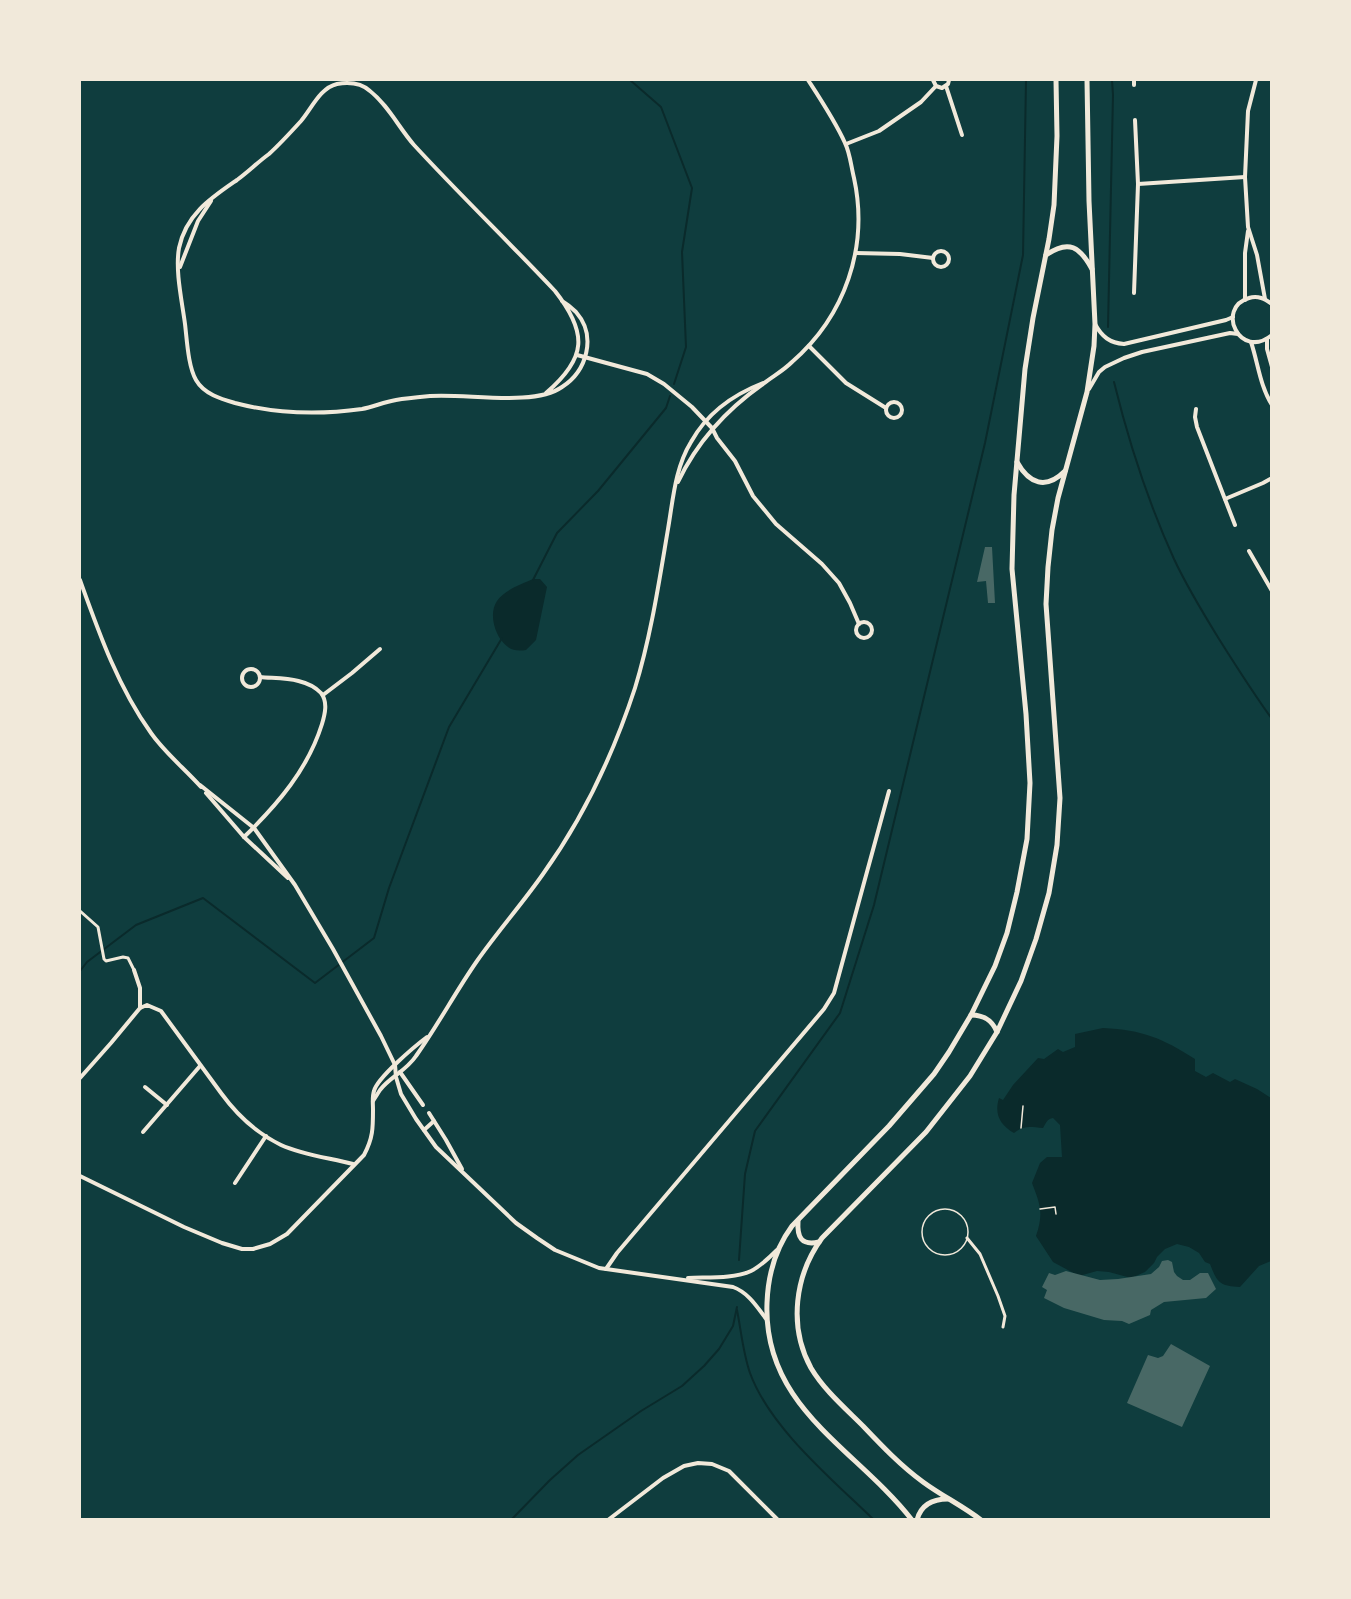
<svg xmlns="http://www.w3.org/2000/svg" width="1351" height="1599" font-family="Montserrat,sans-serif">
<rect width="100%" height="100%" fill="#0f3d3e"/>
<g fill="#0a2a2b">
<path d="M533 579H540L547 587 536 640 526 650C520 651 513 651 508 647 495 638 488 614 497 601 504 590 522 584 533 579Z"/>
<path d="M1103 1028C1143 1030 1162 1038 1195 1059V1071L1206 1077 1213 1073 1230 1082 1235 1079 1257 1089 1271 1098V1261L1259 1266 1240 1287C1219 1286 1217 1282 1210 1264L1205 1262 1199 1253 1189 1247 1177 1244 1165 1249 1157 1257 1154 1263 1145 1272 1131 1278 1109 1272 1097 1271 1079 1276 1053 1262 1036 1236C1044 1213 1040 1204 1032 1183L1040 1163 1047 1157H1062L1060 1125 1053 1118C1047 1119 1046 1123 1043 1128 1030 1127 1024 1125 1014 1133 1000 1125 994 1114 999 1098L1003 1100 1013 1085 1038 1058 1044 1059 1058 1049 1063 1052 1075 1047V1034Z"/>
</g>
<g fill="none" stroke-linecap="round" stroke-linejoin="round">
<g stroke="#0a2a2b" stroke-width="2">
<path d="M630 80 661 107 692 188 682 252 686 347 674 384"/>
<path d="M1108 327 1113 95 1112 80"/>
<path d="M1114 382C1129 443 1148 502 1174 559 1187 587 1203 613 1219 639 1236 666 1253 693 1272 719"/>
<path d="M533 580 557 533 598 491 666 408 670 396"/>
<path d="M80 971 87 962 136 925 203 898 315 983 374 938 389 888 449 727 502 638"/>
<path d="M739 1260 745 1174 755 1131 840 1013 874 905 985 443 1023 255 1026 80"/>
<path d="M737 1310C741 1330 743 1353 750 1373 770 1428 833 1480 874 1520"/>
<path d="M511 1520 550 1480 578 1455 641 1411 682 1386 704 1366 719 1349 733 1326 737 1307"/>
</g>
</g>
<g fill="#486865">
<path d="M985 547H992L995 603H988L986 581 977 582Z"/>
<path d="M1168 1260 1172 1262 1174 1272 1177 1276 1183 1280H1190L1200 1273H1208L1216 1289 1206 1298 1164 1302 1151 1310 1150 1315 1129 1324 1122 1321 1104 1320 1064 1308 1044 1298 1047 1290 1042 1287 1049 1273 1055 1275 1066 1271 1100 1280 1118 1279 1151 1274 1159 1267 1162 1261Z"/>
<path d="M1171 1344 1210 1366 1182 1427 1127 1403 1148 1355 1158 1358 1163 1356Z"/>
</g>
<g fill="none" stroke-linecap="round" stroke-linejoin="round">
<g stroke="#f1e9da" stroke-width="1.5">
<path d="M1021 1128 1023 1106"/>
<path d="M1040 1209 1055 1207 1056 1214"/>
</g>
<circle stroke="#f1e9da" stroke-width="1.5" cx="945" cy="1232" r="23"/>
<g stroke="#f1e9da" stroke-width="3">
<path d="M80 911 98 927 104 959 106 961 123 957 128 958 134 970"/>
<path d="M967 1238 980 1254 998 1296 1005 1316 1003 1327"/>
</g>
<g stroke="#f1e9da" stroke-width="4">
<path d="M933 80 936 86 942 88 948 84 949 80"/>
<path d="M1134 80V85"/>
<path d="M1256 80 1248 111 1245 177 1248 227 1257 255 1265 299"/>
<path d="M946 86 962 135"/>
<path d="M846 144 879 131 921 102 936 86"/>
<path d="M1138 184 1245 177"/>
<circle cx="941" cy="259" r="8"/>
<path d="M856 253 900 254 933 258"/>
<path d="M180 267 198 221 211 201"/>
<path d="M1134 293 1138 184 1135 120"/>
<path d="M1245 300V253L1248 231"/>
<path d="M1272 304C1265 299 1258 295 1249 298 1215 308 1240 361 1272 335"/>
<path d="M1095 324C1102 337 1110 343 1124 344L1226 320 1233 317"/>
<path d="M1267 339V349L1272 367"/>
<path d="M1251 342C1258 363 1260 386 1272 405"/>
<path d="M809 346 846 383 886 408"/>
<path d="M577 355 647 374 664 384 692 407 712 428 717 438 735 461 753 496 776 524 822 564 839 583 850 603 859 624"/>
<path d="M1089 389 1099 372 1105 367 1124 358 1142 352 1230 333 1238 334"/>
<path d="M546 393C587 358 588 333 555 291 509 242 460 195 414 145 399 128 388 105 370 91 361 83 349 82 337 84 320 88 312 108 301 121 291 132 280 144 269 154 258 162 248 172 237 180 211 198 186 214 179 248 175 271 182 301 185 324 187 340 188 366 196 380 204 394 221 399 235 403 277 414 319 415 362 409 373 407 384 402 396 400 407 398 419 397 430 396 466 393 533 407 562 387 587 371 597 336 576 312 572 308 567 304 562 301"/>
<circle cx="894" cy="410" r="8"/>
<path d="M1196 409 1195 417 1197 427 1235 525"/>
<path d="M678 482C697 442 726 410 763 384 773 376 783 371 792 362 845 316 869 247 854 178 851 166 850 153 845 143 835 121 821 100 808 80"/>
<path d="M1225 499 1263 483 1272 478"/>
<path d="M1249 551 1272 591"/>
<path d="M80 580C99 633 118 687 151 733 165 753 185 769 201 787"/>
<circle cx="864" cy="630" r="8"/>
<circle cx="251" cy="678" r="9"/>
<path d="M323 695 352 673 380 649"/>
<path d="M200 785 254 828 295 885 333 949 381 1036 395 1065"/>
<path d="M206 793 244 837 288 878"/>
<path d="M244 837C278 804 308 769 322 724 325 714 328 702 321 693 306 677 280 679 260 677"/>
<path d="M134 970 140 988V1008"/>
<path d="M395 1065 396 1077 401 1094 416 1119 436 1147 516 1223 537 1238 555 1250 599 1268 733 1287C749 1293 757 1307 767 1320"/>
<path d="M400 1072 423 1105"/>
<path d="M80 1078 111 1043 140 1008 147 1005 161 1011 221 1093C237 1115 256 1133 281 1145 303 1155 330 1158 353 1164"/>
<path d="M145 1087 167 1105"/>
<path d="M373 1101C375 1098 378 1093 380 1090 390 1077 406 1071 416 1056 438 1025 456 991 477 961 498 931 522 904 543 874 584 817 613 755 635 688 651 636 659 582 668 529 673 500 675 468 691 442 707 413 732 395 763 383"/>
<path d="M429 1113 446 1140 462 1169"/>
<path d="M424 1130 434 1121"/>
<path d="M143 1132 200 1066"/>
<path d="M80 1176 184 1227 222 1243 242 1249H253L270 1244 287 1234 364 1155C373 1138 373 1128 373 1110 373 1103 372 1097 374 1091 377 1078 415 1046 427 1037"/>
<path d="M235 1183 266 1136"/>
<path d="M606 1269 617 1253 824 1009 834 993 889 791"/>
<path d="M688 1278C707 1277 734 1279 751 1271 761 1266 769 1258 777 1250"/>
<path d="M608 1520 663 1478 684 1466 698 1463 712 1464 729 1471 778 1520"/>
</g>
<g stroke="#f1e9da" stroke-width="5">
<path d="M1046 255C1069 239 1080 247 1092 269"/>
<path d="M1017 462C1029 484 1046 490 1065 471"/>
<path d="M971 1015C984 1015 992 1020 997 1032"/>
<path d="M798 1221C797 1237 801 1246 819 1242"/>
<path d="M912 1520C856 1448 763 1408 767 1303 768 1275 775 1249 792 1226L889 1126 934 1074 949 1052 971 1015 995 966 1007 933 1017 892 1027 839 1030 783 1026 714 1012 569 1014 495 1025 369 1033 318 1049 239 1054 205 1057 136 1056 80"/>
<path d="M917 1520C921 1504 933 1499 948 1499"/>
<path d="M981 1520C963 1506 942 1496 923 1482 901 1466 882 1446 863 1426 845 1408 824 1390 811 1368 788 1326 795 1275 822 1238L926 1132 970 1076 997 1032 1021 981 1036 939 1049 893 1057 845 1060 798 1046 604 1048 567 1052 530 1058 498 1087 392 1094 346 1095 324 1089 201 1087 80"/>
</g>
</g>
<rect width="1351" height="1599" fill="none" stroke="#f1e9da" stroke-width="162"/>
</svg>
